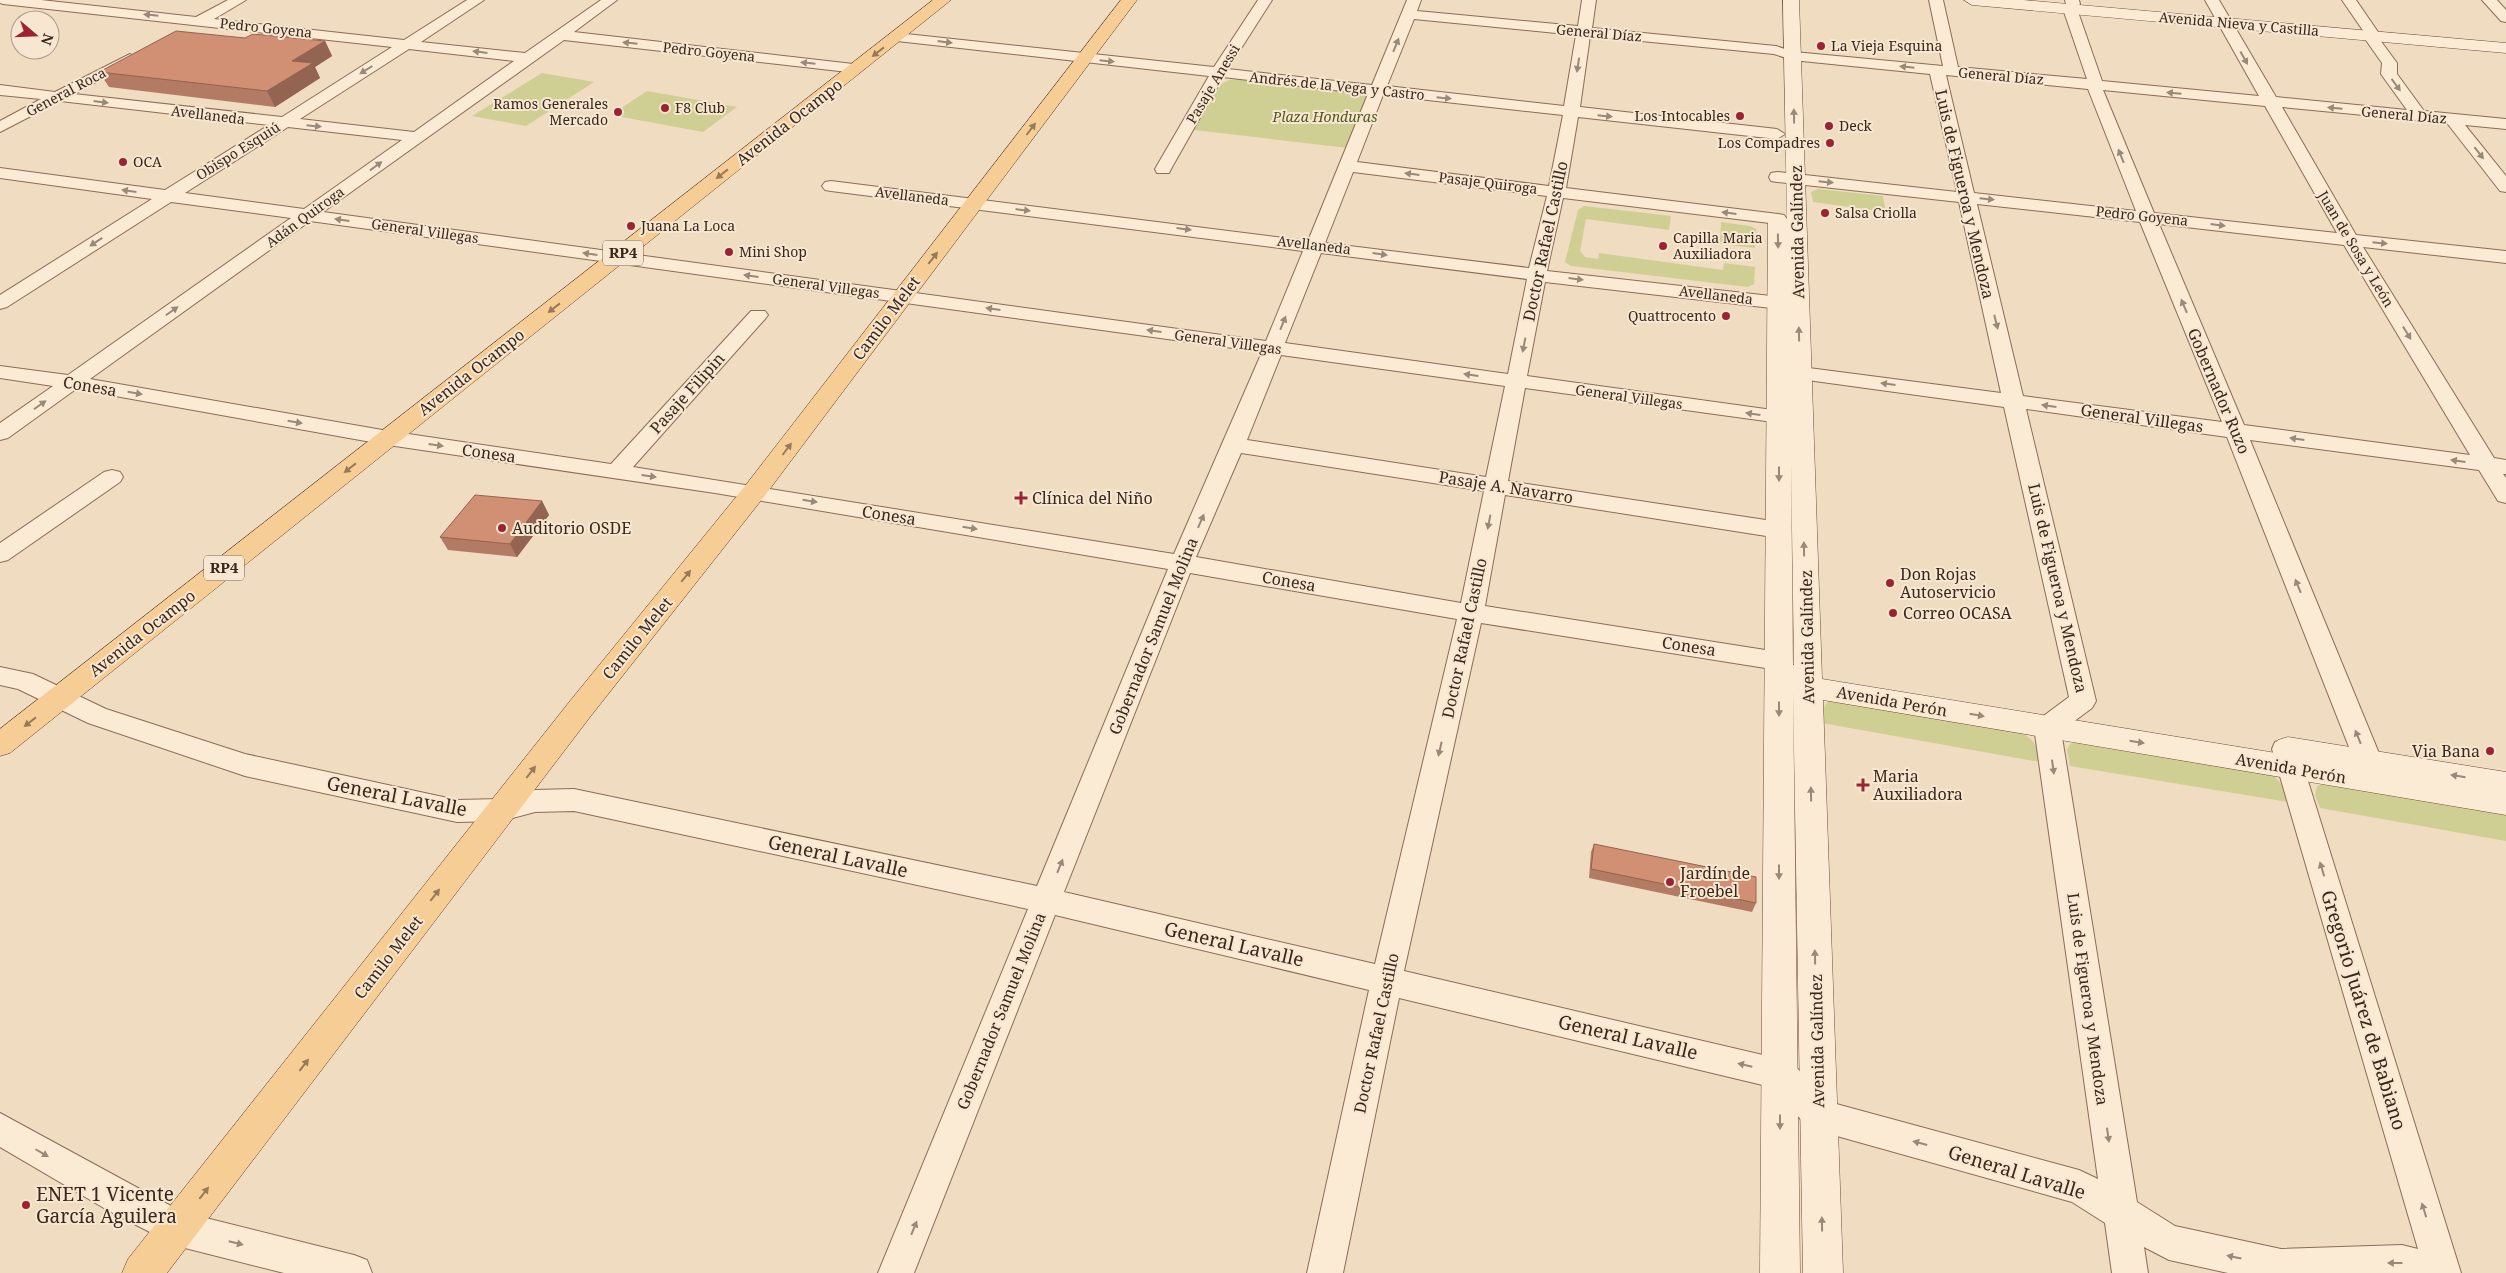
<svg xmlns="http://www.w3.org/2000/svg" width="2506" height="1273" font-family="'Noto Serif',serif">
<rect width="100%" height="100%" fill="#f0dcc0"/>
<g fill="#cfcf93">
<path d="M542 73 594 82 526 126 472 116Z"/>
<path d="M1237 79 1354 92 1365 94 1368 99 1348 148 1194 130 1221 84 1229 80Z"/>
<path d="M647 91 737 107 703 132 611 115Z"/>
<path d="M1818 189 1883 196 1886 212 1813 202 1811 192Z"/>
<path d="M1584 206 1671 216 1669 230 1586 219 1580 251 1585 257 1598 259 1599 253 1723 270 1724 263 1755 267 1754 284 1748 287 1571 266 1565 262 1578 210Z"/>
<path d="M1721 222 1750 226 1756 229 1755 248 1720 244Z"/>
<path d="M1839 700 2014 729C2031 737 2038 743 2040 762L1822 723V711L1828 701Z"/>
<path d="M2080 741 2273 775 2284 787 2288 802 2070 766 2067 750 2070 744Z"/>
<path d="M2326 783 2506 812V841L2320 808 2315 795 2317 786Z"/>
</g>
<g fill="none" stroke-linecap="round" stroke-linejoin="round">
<defs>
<g id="street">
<path d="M0 0H41L196 17 228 0H246L214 19 404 40 467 0H484L421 42 525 53 601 0H617L574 32 862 65 865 68 857 73 564 40 323 212 1266 341 1303 251 831 191 825 190 822 186 825 182 831 181 1308 241 1368 94 1223 77 1171 169 1169 173H1157L1155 169 1209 76 897 41 890 37 892 34 897 33 1214 67 1258 0H1272L1228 69 1372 85 1407 0H1421L1417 11 1578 26 1582 0H1596L1592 28 1776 46 1794 52 1943 66 1929 0H1943L1958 67 2087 79 2063 9 2066 4 2065 0H2079L2080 4 2077 9 2102 81 2259 96 2205 0H2219L2276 97 2407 110 2381 74 2382 63 2363 36 2364 32 2342 0H2356L2378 32 2377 36 2397 63V74L2424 111 2506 119V129L2465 125 2506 176V192L2500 191 2447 123 2282 107 2356 235 2506 251V263L2363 247 2494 458 2506 460V474H2503L2506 478V503L2498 501 2479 470 2250 440 2390 780 2386 788 2376 791 2366 788 2362 780 2227 437 2026 409 2096 701 2092 708 2061 731 2137 1202 2175 1226 2281 1249 2402 1245 2418 1249 2272 749 2275 742 2285 739 2295 742 2298 749 2461 1273H2228L2169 1260 2144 1247 2148 1273H2112L2105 1223 2072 1202 1819 1131 1807 1126 1771 1087 1399 998 1343 1273H1307L1369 990 1055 915 914 1273H878L1028 909 574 811 535 812 501 821 457 822 245 776 88 723 18 689 0 685V667L33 674 106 709 245 754 457 800 501 799 535 790 574 789 1037 886 1168 569 715 493 388 445 76 389 8 438 0 440V423L53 386 0 378V366L68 375 291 218 171 202 7 307 0 309V295L152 199 0 178V168L165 190 269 125 60 101 0 132V121L41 99 0 95V85L55 92 130 54 137 58 135 61 74 94 282 117 392 47 3 4 0 3ZM1414 19 1576 35 1564 106 1387 86ZM1590 36 1774 54 1792 60 1930 74 1957 192 1777 172 1771 173 1769 177 1771 181 1777 182 1959 202 2001 393 1778 364 1771 366 1768 370 1771 374 1778 376 2004 407 2069 697 2038 720 2034 727 2098 1179 2079 1170 1829 1102 1792 1063 1780 1059 1404 971 1481 623 1778 670 1787 668 1791 661 1787 654 1778 652 1485 606 1505 495 1779 538 1787 535 1791 530 1787 525 1779 522 1508 481 1525 388 1801 426 1809 425 1812 420 1809 415 1801 414 1527 376 1545 282 1798 311 1805 309 1808 305 1805 301 1798 299 1547 271 1563 198 1778 224 1784 223 1787 219 1784 215 1778 214 1566 188 1578 117 1777 139 1785 134 1777 129 1580 107ZM409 49 514 61 414 132 300 119ZM1946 75 2088 89 2136 211 1974 193ZM2103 90 2265 106 2337 233 2154 213ZM1383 95 1563 115 1549 186 1357 162ZM288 127 402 140 304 209 185 193ZM1353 172 1547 196 1529 268 1325 243ZM1977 204 2140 222 2222 422 2023 396ZM310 221 1262 352 1174 554 633 467 765 319 768 315 765 311H751L611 464 388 431 90 379ZM2159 224 2344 245 2470 455 2244 425ZM1321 253 1527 279 1508 374 1285 343ZM1281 355 1505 386 1486 477 1247 440ZM1241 453 1484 491 1461 603 1196 557ZM1190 573 1457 619 1375 964 1064 892Z"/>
<path d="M2482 0H2497L2506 10V22L2501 21Z"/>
<path d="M112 470 120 472 123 477 120 482 8 560 0 562V543L104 472Z"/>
<path d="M0 1113 182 1212 354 1255 367 1260 372 1273H284L177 1246 109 1211 0 1147Z"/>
</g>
<g id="secondary">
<path d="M1783 0H1799L1822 679 2276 753 2273 748 2278 740 2288 737 2506 772V815L1823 700 1843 1273H1803L1793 690 1800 1273H1760L1768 220 1771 216 1778 214 1787 219ZM1791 460 1794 665H1793Z"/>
<path d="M1964 0H2023L2506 43V53L1972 5Z"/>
</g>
<g id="primary">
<path d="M933 0H951L10 753 0 756V729Z"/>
<path d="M1121 0H1137L763 498 590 717 167 1273H122L128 1259 570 701 745 486Z"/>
</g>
</defs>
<use href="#street" stroke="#8b6c57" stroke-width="2"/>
<use href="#secondary" stroke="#6c4d3a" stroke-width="1"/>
<use href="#primary" stroke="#583b2c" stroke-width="1"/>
<use href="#street" fill="#fbead4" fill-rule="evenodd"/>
<use href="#secondary" fill="#fbead4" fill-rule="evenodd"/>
<use href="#primary" fill="#f6cd95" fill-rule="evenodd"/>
</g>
<g fill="#b47b64">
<path d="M325 41 332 56 315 67 320 78 275 107 109 87 99 72Z"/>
<path d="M542 501 549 515 517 557 448 550 440 537Z"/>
<path d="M1594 844 1756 903 1752 912 1589 878 1591 852Z"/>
</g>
<g fill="#926451">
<path d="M325 41 332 56 315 67 320 78 275 107 267 91 292 61Z"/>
<path d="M542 501 549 515 517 557 510 544Z"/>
</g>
<g fill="#d18f74" stroke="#926451">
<path d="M176 31 245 38 253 34 325 41 292 61 313 63 267 91 99 72Z"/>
<path d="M475 495 542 501 510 544 440 537Z"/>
<path d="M1594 844 1756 877V903L1591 869Z"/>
</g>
<defs><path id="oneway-solid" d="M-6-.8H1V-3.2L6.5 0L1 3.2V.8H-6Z" transform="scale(1.25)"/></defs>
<g fill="#9a8878">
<use href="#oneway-solid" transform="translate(151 15) rotate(-174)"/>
<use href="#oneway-solid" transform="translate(945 42) rotate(7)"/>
<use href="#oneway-solid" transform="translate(630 43) rotate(-174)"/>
<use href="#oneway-solid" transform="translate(1396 45) rotate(-68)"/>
<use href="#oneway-solid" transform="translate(480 52) rotate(-173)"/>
<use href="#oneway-solid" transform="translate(2244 58) rotate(61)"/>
<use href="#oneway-solid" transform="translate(1107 61) rotate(6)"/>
<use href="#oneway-solid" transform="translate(808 63) rotate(-174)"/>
<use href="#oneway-solid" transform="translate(1578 65) rotate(99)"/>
<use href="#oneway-solid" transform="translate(1907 67) rotate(-174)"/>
<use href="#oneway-solid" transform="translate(366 70) rotate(148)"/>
<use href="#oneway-solid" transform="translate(2396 85) rotate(54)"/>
<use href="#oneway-solid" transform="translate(2174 93) rotate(-175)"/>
<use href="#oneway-solid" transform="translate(1444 98) rotate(6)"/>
<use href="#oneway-solid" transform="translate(101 102) rotate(7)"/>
<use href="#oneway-solid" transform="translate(2335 108) rotate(-175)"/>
<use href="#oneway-solid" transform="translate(1605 116) rotate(6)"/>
<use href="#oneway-solid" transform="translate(1794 116) rotate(-91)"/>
<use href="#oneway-solid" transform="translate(314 126) rotate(6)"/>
<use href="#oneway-solid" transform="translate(2479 153) rotate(52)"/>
<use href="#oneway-solid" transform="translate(2121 156) rotate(-112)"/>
<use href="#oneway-solid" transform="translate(376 166) rotate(-36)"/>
<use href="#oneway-solid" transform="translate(1412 174) rotate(-173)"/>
<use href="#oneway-solid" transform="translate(1826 182) rotate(6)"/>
<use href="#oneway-solid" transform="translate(129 191) rotate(-172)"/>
<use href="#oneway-solid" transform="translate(1987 199) rotate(6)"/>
<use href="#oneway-solid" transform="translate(1023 210) rotate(7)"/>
<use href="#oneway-solid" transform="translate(1729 213) rotate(-173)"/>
<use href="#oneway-solid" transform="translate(342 220) rotate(-172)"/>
<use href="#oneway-solid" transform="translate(2218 225) rotate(7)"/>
<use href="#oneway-solid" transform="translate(1184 229) rotate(7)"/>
<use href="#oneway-solid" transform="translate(1778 241) rotate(89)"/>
<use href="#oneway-solid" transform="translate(96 242) rotate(147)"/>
<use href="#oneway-solid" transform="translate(2380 243) rotate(6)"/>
<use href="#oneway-solid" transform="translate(590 254) rotate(-172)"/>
<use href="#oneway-solid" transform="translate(1380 254) rotate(8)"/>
<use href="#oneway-solid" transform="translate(751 276) rotate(-172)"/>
<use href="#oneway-solid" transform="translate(1576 279) rotate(7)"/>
<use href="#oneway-solid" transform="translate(2184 306) rotate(-113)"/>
<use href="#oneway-solid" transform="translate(993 309) rotate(-172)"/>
<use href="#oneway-solid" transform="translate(172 311) rotate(-35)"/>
<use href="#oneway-solid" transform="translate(1996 322) rotate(76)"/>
<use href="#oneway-solid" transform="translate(1283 323) rotate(-68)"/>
<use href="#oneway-solid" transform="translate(1154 331) rotate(-172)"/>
<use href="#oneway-solid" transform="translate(2407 333) rotate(58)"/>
<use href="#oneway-solid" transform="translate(1799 334) rotate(-91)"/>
<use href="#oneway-solid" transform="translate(1524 345) rotate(101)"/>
<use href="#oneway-solid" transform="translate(1471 375) rotate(-172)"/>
<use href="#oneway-solid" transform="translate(1888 384) rotate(-173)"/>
<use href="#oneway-solid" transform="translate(135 393) rotate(10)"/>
<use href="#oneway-solid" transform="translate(40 405) rotate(-35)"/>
<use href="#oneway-solid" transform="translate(2049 406) rotate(-172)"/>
<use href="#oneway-solid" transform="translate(1753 414) rotate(-172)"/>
<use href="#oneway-solid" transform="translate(295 422) rotate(10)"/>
<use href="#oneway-solid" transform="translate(2297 439) rotate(-172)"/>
<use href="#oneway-solid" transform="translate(436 445) rotate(8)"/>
<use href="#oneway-solid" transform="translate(2458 461) rotate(-172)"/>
<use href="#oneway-solid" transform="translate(1779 474) rotate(90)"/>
<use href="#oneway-solid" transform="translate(649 476) rotate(8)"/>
<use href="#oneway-solid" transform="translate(810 501) rotate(9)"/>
<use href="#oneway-solid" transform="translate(1201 521) rotate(-66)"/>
<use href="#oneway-solid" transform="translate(1489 522) rotate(101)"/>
<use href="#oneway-solid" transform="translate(970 528) rotate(9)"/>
<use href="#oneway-solid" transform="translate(1804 549) rotate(-91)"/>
<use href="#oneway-solid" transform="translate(2298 586) rotate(-112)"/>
<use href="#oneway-solid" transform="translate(1779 709) rotate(90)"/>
<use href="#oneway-solid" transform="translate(1977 715) rotate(10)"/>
<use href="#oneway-solid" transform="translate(2358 737) rotate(-112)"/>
<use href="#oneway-solid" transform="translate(2137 742) rotate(9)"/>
<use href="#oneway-solid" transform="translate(1440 749) rotate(103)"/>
<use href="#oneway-solid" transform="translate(2053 767) rotate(82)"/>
<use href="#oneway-solid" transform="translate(2458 776) rotate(-171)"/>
<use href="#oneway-solid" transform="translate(1811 794) rotate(-91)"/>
<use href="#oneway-solid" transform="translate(1060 866) rotate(-68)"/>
<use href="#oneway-solid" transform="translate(2322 869) rotate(-107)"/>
<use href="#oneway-solid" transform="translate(1779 872) rotate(90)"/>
<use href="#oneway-solid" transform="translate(1815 957) rotate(-91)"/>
<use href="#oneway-solid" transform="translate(1745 1065) rotate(-167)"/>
<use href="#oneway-solid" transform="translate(1780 1122) rotate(90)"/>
<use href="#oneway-solid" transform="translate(2108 1135) rotate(82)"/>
<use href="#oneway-solid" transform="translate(1920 1143) rotate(-165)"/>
<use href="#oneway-solid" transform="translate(42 1153) rotate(30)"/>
<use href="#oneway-solid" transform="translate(2424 1210) rotate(-107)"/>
<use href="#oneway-solid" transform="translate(1822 1224) rotate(-91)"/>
<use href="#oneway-solid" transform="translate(914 1228) rotate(-68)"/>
<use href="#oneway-solid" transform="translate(236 1243) rotate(14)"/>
<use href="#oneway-solid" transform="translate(2234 1257) rotate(-168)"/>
<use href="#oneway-solid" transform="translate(2395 1263) rotate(-180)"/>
</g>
<g fill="#987a58">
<use href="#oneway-solid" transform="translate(878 52) rotate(142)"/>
<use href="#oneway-solid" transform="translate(1031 129) rotate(-53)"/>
<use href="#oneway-solid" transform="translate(722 174) rotate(142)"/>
<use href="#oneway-solid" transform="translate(933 258) rotate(-52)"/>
<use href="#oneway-solid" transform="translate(554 308) rotate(142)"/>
<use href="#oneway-solid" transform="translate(787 449) rotate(-53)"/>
<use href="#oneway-solid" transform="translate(350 468) rotate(142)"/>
<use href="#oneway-solid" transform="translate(686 576) rotate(-51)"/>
<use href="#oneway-solid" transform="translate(30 722) rotate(142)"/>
<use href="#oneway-solid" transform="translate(531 772) rotate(-52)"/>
<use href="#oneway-solid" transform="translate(435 895) rotate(-52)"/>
<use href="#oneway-solid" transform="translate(304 1065) rotate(-52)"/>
<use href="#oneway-solid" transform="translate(204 1193) rotate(-52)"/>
</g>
<g fill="#9d2333" stroke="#f7e7d0" stroke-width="2">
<circle cx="1821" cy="46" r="5"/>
<circle cx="665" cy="108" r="5"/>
<circle cx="618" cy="112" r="5"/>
<circle cx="1740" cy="116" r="5"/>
<circle cx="1829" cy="126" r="5"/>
<circle cx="1830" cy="143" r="5"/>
<circle cx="123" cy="162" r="5"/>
<circle cx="1825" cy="213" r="5"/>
<circle cx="631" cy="226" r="5"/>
<circle cx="1663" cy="246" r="5"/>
<circle cx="729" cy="252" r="5"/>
<circle cx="1726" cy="316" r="5"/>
<path d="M1018.5 490.5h5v5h5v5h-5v5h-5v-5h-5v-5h5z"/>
<circle cx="502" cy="528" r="5"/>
<circle cx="1890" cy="583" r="5"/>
<circle cx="1893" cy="613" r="5"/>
<circle cx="2490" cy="751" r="5"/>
<path d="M1860.5 777.5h5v5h5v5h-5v5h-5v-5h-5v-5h5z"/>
<circle cx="1670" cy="882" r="5"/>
<circle cx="26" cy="1205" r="5"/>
</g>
<g text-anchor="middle" stroke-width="4" stroke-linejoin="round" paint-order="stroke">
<g font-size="14" fill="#39271c" stroke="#f7e7d0">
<text transform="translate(2239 24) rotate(5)" y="5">Avenida Nieva y Castilla</text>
<text transform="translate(266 28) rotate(6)" y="5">Pedro Goyena</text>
<text transform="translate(1599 33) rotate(5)" y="5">General Díaz</text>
<text transform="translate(709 52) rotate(6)" y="5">Pedro Goyena</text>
<text transform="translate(2001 76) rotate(5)" y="5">General Díaz</text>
<text transform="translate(1213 84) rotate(-59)" y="5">Pasaje Anessi</text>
<text transform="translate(1337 86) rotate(6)" y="5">Andrés de la Vega y Castro</text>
<text transform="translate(66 92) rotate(-28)" y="5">General Roca</text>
<text transform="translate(208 115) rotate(7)" y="5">Avellaneda</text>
<text transform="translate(2404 115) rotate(5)" y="5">General Díaz</text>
<text transform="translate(238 151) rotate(-32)" y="5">Obispo Esquiú</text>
<text transform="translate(1488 183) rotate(7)" y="5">Pasaje Quiroga</text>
<text transform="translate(912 196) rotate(7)" y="5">Avellaneda</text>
<text transform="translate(2142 216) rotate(6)" y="5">Pedro Goyena</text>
<text transform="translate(305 217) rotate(-36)" y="5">Adán Quiroga</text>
<text transform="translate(425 231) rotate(8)" y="5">General Villegas</text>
<text transform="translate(1314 245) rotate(7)" y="5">Avellaneda</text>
<text transform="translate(2356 249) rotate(59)" y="5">Juan de Sosa y León</text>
<text transform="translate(826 286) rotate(8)" y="5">General Villegas</text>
<text transform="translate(1716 295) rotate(7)" y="5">Avellaneda</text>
<text transform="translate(1228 342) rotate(8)" y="5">General Villegas</text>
<text transform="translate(1629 397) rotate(8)" y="5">General Villegas</text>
</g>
<g font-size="14" fill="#39271c" stroke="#f7e7d0" text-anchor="start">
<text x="1831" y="51">La Vieja Esquina</text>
<text x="608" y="109" text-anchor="end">Ramos Generales<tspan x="608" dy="16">Mercado</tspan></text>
<text x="675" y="113">F8 Club</text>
<text x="1730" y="121" text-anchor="end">Los Intocables</text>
<text x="1839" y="131">Deck</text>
<text x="1820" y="148" text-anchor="end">Los Compadres</text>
<text x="133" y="167">OCA</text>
<text x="1835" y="218">Salsa Criolla</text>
<text x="641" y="231">Juana La Loca</text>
<text x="1673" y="243">Capilla Maria<tspan x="1673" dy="16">Auxiliadora</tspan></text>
<text x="739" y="257">Mini Shop</text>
<text x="1716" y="321" text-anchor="end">Quattrocento</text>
</g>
<g font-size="14" font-style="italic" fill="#505722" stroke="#f7e7d0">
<text x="1325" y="122">Plaza Honduras</text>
</g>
<g fill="#f7e7d0" stroke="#726152" stroke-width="1">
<rect x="603" y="240.5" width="40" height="25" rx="4"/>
<rect x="204" y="555.5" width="40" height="25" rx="4"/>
</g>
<g font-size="15" font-weight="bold" fill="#39271c">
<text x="623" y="258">RP4</text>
<text x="224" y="573">RP4</text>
</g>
<g font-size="16" fill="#39271c" stroke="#f7e7d0">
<text transform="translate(789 122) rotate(-38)" y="6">Avenida Ocampo</text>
<text transform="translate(1965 194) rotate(77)" y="6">Luis de Figueroa y Mendoza</text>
<text transform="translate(1797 232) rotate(-91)" y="6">Avenida Galíndez</text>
<text transform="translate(1545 241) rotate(-78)" y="6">Doctor Rafael Castillo</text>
<text transform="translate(886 318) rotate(-53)" y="6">Camilo Melet</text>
<text transform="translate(471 372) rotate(-38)" y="6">Avenida Ocampo</text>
<text transform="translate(90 386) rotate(10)" y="6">Conesa</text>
<text transform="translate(2219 391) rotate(67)" y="6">Gobernador Ruzo</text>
<text transform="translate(687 393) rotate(-48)" y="6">Pasaje Filipin</text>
<text transform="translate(2142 418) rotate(8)" y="6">General Villegas</text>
<text transform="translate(489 453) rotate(8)" y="6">Conesa</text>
<text transform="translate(1506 487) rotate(9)" y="6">Pasaje A. Navarro</text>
<text transform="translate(889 515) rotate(9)" y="6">Conesa</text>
<text transform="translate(1289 581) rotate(10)" y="6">Conesa</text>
<text transform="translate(2058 588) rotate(77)" y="6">Luis de Figueroa y Mendoza</text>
<text transform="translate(142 633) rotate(-38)" y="6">Avenida Ocampo</text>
<text transform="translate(1153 636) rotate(-68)" y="6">Gobernador Samuel Molina</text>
<text transform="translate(1807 637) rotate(-91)" y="6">Avenida Galíndez</text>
<text transform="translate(637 638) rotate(-51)" y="6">Camilo Melet</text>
<text transform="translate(1464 638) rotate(-78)" y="6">Doctor Rafael Castillo</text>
<text transform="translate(1689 646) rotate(9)" y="6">Conesa</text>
<text transform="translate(1892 701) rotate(10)" y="6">Avenida Perón</text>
<text transform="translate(2291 768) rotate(10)" y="6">Avenida Perón</text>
<text transform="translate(388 957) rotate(-52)" y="6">Camilo Melet</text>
<text transform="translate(2088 999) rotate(82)" y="6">Luis de Figueroa y Mendoza</text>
<text transform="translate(1001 1011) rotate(-68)" y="6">Gobernador Samuel Molina</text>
<text transform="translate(1376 1033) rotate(-78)" y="6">Doctor Rafael Castillo</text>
<text transform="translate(1817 1041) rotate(-91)" y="6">Avenida Galíndez</text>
</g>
<g font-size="16" fill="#39271c" stroke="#f7e7d0" text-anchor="start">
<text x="1032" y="504">Clínica del Niño</text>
<text x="512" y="534">Auditorio OSDE</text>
<text x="1900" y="580">Don Rojas<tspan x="1900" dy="18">Autoservicio</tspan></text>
<text x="1903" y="619">Correo OCASA</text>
<text x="2480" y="757" text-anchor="end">Via Bana</text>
<text x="1873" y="782">Maria<tspan x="1873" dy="18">Auxiliadora</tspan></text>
<text x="1680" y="879">Jardín de<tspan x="1680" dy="18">Froebel</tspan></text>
</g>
<g font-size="19" fill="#39271c" stroke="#f7e7d0">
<text transform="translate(397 796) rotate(11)" y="7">General Lavalle</text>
<text transform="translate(838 856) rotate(12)" y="7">General Lavalle</text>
<text transform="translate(1234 944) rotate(13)" y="7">General Lavalle</text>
<text transform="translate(2364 1010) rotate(73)" y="7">Gregorio Juárez de Babiano</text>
<text transform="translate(1628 1037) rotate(13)" y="7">General Lavalle</text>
<text transform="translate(2017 1172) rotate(17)" y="7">General Lavalle</text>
</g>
<g font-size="19" fill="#39271c" stroke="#f7e7d0" text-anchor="start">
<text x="36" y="1201">ENET 1 Vicente<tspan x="36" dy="22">García Aguilera</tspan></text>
</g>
</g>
<g transform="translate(35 35) rotate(109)"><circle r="24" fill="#f7e7d0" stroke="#ab9a88"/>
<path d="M0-4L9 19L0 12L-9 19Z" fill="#9d2333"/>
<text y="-8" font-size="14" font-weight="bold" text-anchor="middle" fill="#39271c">N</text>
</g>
</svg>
